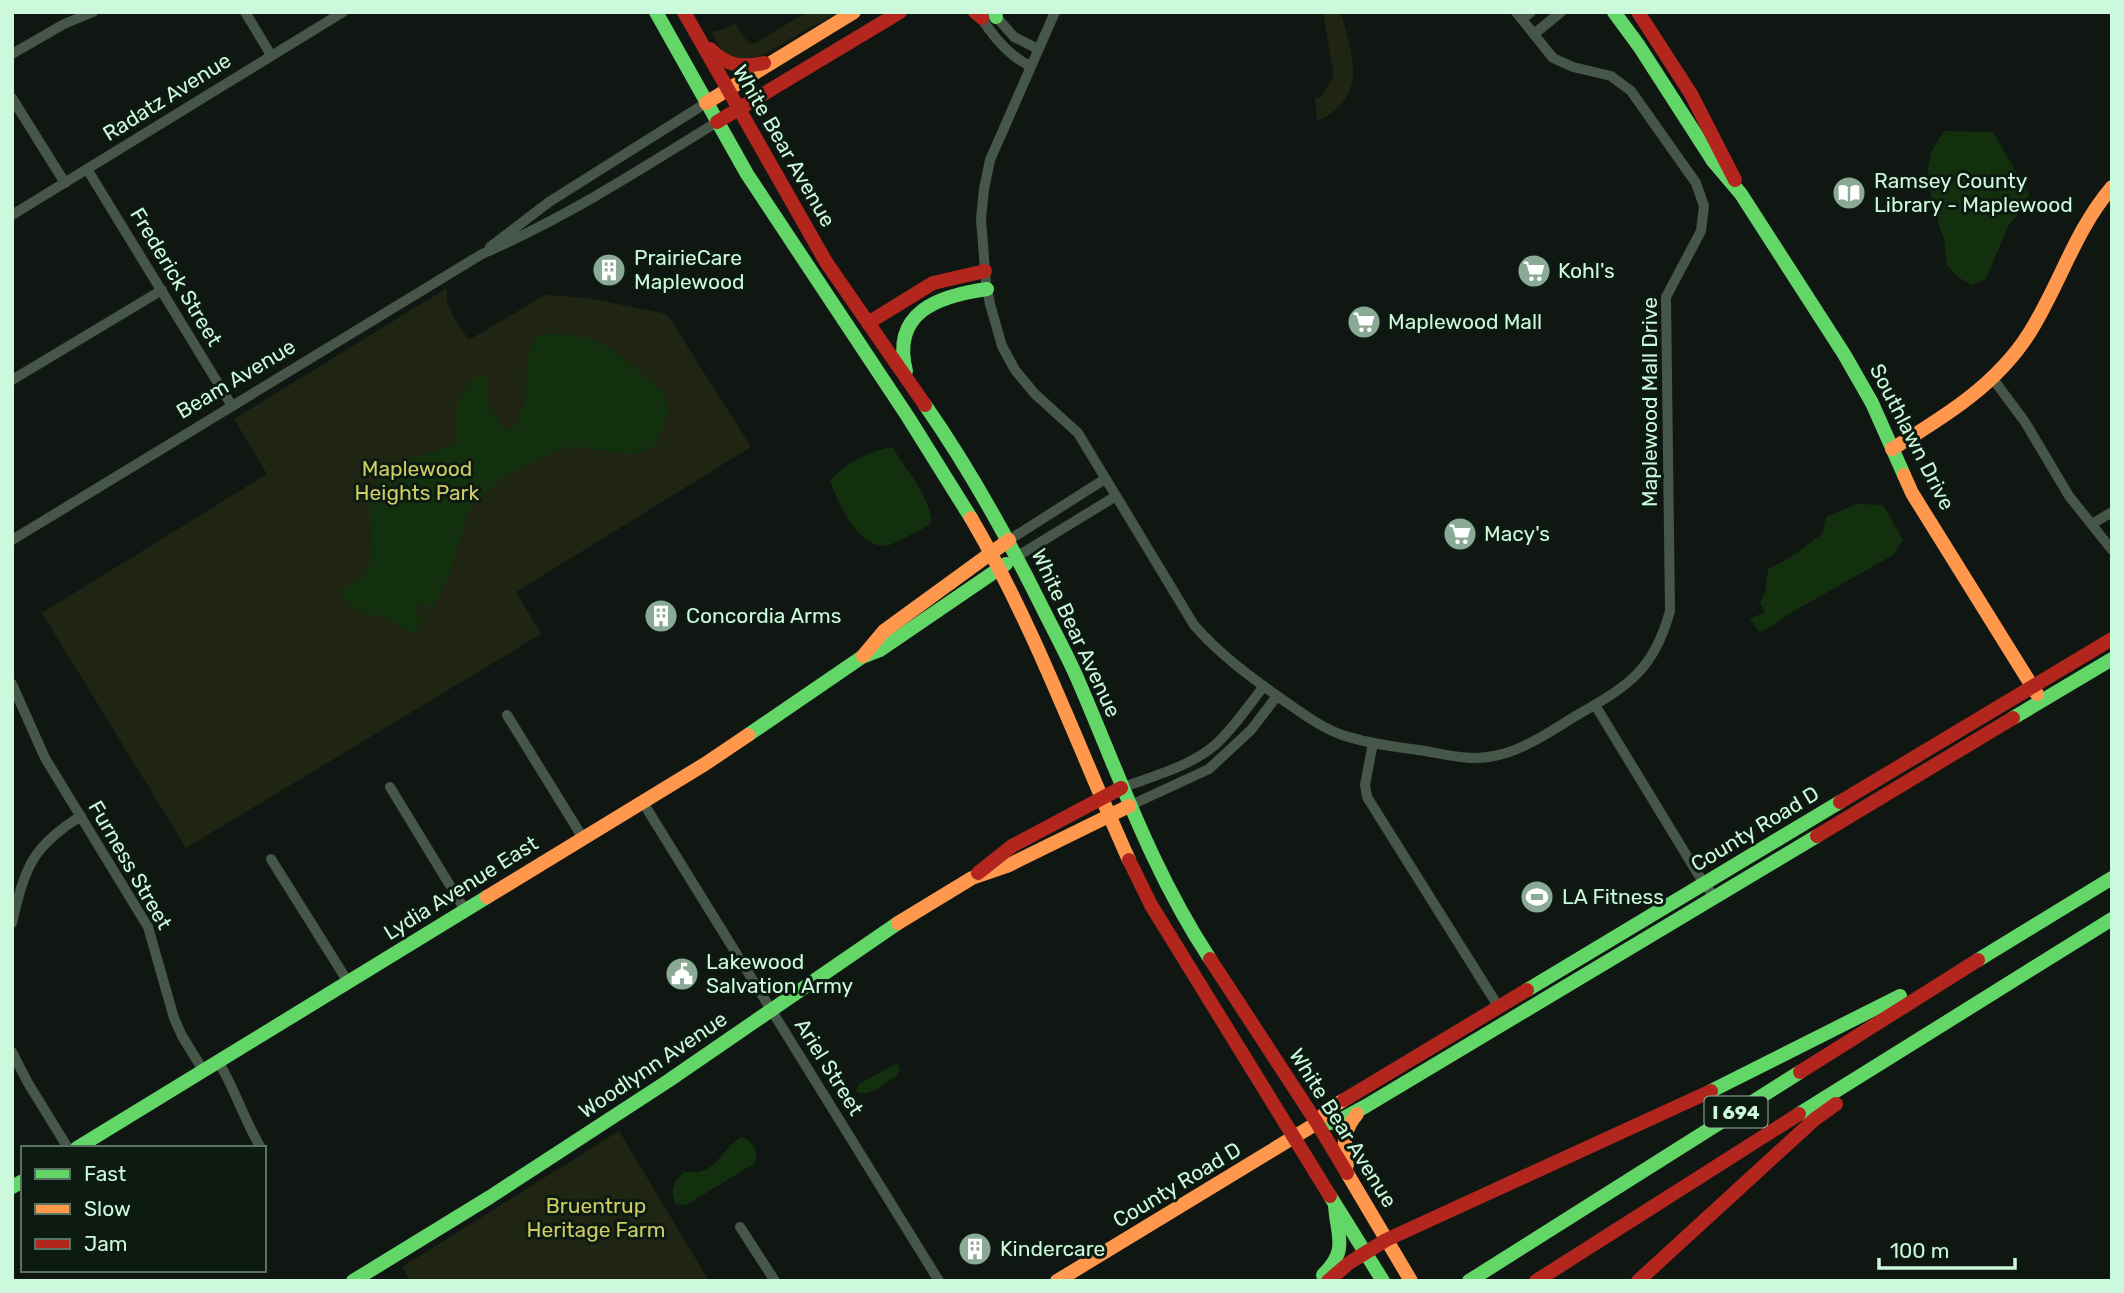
<svg xmlns="http://www.w3.org/2000/svg" width="2124" height="1293" font-family="Rubik,sans-serif">
<rect width="100%" height="100%" fill="#101713"/>
<g fill="#202413">
<path d="M807 12H842L809 28 753 61 741 63C736 58 731 57 726 53 719 48 716 40 711 32L725 29 733 24 736 25 749 44 756 43Z"/>
<path d="M1323 12H1341C1349 45 1367 85 1335 110 1329 115 1325 118 1317 120L1315 98 1321 97 1334 76Z"/>
<path d="M447 288C444 308 458 323 469 340L545 295 588 298 667 314 751 447 516 592 541 634 186 848 42 613 267 474 234 419Z"/>
<path d="M619 1131 709 1281H410L402 1267Z"/>
</g>
<g fill="#13300e">
<path d="M1944 131 1993 132 2029 194 2023 208 2008 226 1986 279 1971 285 1958 277 1947 265 1944 239 1936 216 1932 209 1928 168 1931 152Z"/>
<path d="M556 333 590 338 615 352 663 391 669 411 656 444 640 453 624 454 573 446 545 456 502 477 469 510 450 573 433 607 416 603 417 615 423 622 415 633C399 630 398 621 386 618 359 611 359 616 339 592 348 584 364 580 368 568 374 551 370 530 370 513 368 466 422 456 456 444 457 409 452 400 479 374L488 379 486 399 504 429 517 425C520 416 524 406 525 397 529 376 522 354 537 336Z"/>
<path d="M892 447C908 472 926 491 932 521 924 529 915 533 904 538 900 540 894 544 889 545 858 551 839 504 830 481 846 462 867 452 892 447Z"/>
<path d="M1857 504 1883 505 1903 540 1893 555 1789 614 1760 633 1750 619 1765 612 1760 603 1766 589 1768 569 1788 559 1822 534 1826 517Z"/>
<path d="M897 1063 900 1071 897 1075C885 1083 869 1099 856 1091L859 1084Z"/>
<path d="M741 1137C754 1141 758 1151 755 1163L686 1205 676 1204C669 1190 674 1182 684 1172 689 1172 697 1173 702 1171 718 1167 726 1145 741 1137Z"/>
</g>
<g fill="none" stroke-linecap="round" stroke-linejoin="round">
<g stroke="#46574a" stroke-width="10">
<path d="M245 12 271 55"/>
<path d="M1055 12 990 160 984 189 981 219 986 283 990 304 1002 346 1015 370 1035 394 1078 433 1194 625C1220 655 1251 677 1283 700 1302 713 1320 727 1342 735 1369 744 1398 747 1425 751 1448 755 1472 761 1494 756 1525 750 1552 730 1579 714 1630 685 1654 669 1670 611L1666 297 1701 231 1704 206 1696 183 1631 91 1611 76 1573 67 1553 58 1516 12"/>
<path d="M978 13C991 34 1007 55 1030 66"/>
<path d="M993 13 1014 37 1038 49"/>
<path d="M1522 19 1531 12"/>
<path d="M1534 34 1561 12"/>
<path d="M12 54 64 24 93 12"/>
<path d="M12 98 65 183"/>
<path d="M87 169 232 406"/>
<path d="M12 215 343 12"/>
<path d="M490 247 549 202 706 103"/>
<path d="M1993 379 2025 422 2069 496 2112 550"/>
<path d="M12 380 162 290"/>
<path d="M2092 524 2112 512"/>
<path d="M12 540 482 254C565 218 640 170 717 122"/>
<path d="M1009 540 1105 479"/>
<path d="M1018 556 1116 496"/>
<path d="M12 684 45 758 148 927 174 1018 182 1036 203 1070"/>
<path d="M1595 705 1704 884 1715 897"/>
<path d="M507 715 583 838"/>
<path d="M1373 743 1365 785 1367 797 1498 1006"/>
<path d="M390 787 465 910"/>
<path d="M1121 788C1153 776 1189 767 1215 745 1234 728 1248 706 1264 686"/>
<path d="M642 801 939 1281"/>
<path d="M1129 806 1209 769 1251 730 1277 696"/>
<path d="M271 859 348 982"/>
<path d="M12 923C25 868 31 847 81 816"/>
<path d="M12 1052 28 1083 68 1148"/>
<path d="M218 1061C235 1089 244 1120 261 1148"/>
<path d="M740 1227 775 1281"/>
</g>
<g stroke="#63d668" stroke-width="14">
<path d="M656 12 747 174 908 417 971 518"/>
<path d="M995 12 996 17"/>
<path d="M1614 12 1639 46 1713 161 1741 194 1844 354 1872 403 1904 475"/>
<path d="M906 371C891 312 938 296 987 289"/>
<path d="M925 405C971 471 1009 540 1045 613 1056 635 1068 657 1078 680 1120 777 1151 869 1210 959"/>
<path d="M2013 718 2112 659"/>
<path d="M748 735 862 657 880 650 1006 564"/>
<path d="M1978 960 2112 878"/>
<path d="M1527 990 1840 802"/>
<path d="M1711 1091 1900 996"/>
<path d="M1799 1114 2112 919"/>
<path d="M1317 1123H1335L1366 1106 1817 836"/>
<path d="M77 1148 487 897"/>
<path d="M12 1187 23 1181"/>
<path d="M1330 1196 1383 1281"/>
<path d="M1323 1275C1349 1249 1337 1237 1335 1205"/>
<path d="M353 1281 490 1197 668 1081 898 923"/>
<path d="M1469 1281 1800 1072"/>
</g>
<g stroke="#ff974d" stroke-width="14">
<path d="M706 103 854 12"/>
<path d="M1892 449C1944 417 1997 385 2030 332 2060 284 2075 230 2112 187"/>
<path d="M1904 475 1912 493 2037 694"/>
<path d="M971 518C1035 627 1077 745 1129 860"/>
<path d="M863 656 884 631 1009 540"/>
<path d="M487 897 705 764 748 735"/>
<path d="M898 923 972 878 1007 866 1129 806"/>
<path d="M1347 1165C1343 1145 1343 1130 1357 1114"/>
<path d="M1347 1173 1411 1281"/>
<path d="M1057 1281 1317 1123 1328 1109 1344 1100"/>
</g>
<g stroke="#b3261e" stroke-width="14">
<path d="M684 12 826 262 925 405"/>
<path d="M975 12 982 18"/>
<path d="M1638 12 1691 94 1735 180"/>
<path d="M710 49C727 66 741 68 764 63"/>
<path d="M717 122 900 12"/>
<path d="M868 323 933 283 985 271"/>
<path d="M1840 802 2112 639"/>
<path d="M1817 836 2013 718"/>
<path d="M1129 860 1151 905 1330 1196"/>
<path d="M978 873 1012 846 1121 788"/>
<path d="M1210 959 1317 1123 1347 1173"/>
<path d="M1800 1072 1978 960"/>
<path d="M1344 1100 1527 990"/>
<path d="M1328 1281 1349 1263 1386 1240 1711 1091"/>
<path d="M1536 1281 1799 1114"/>
<path d="M1638 1281 1815 1119 1836 1104"/>
</g>
</g>
<defs>
<symbol id="library-disc" viewBox="-11 -11 22 22"><circle r="9.5" fill="#8aaa95" stroke="#0d1a12"/><path d="M-6-4Q-3-5.5-.7-3.5V5Q-3 3-6 4ZM6-4Q3-5.5 .7-3.5V5Q3 3 6 4Z" fill="#fff"/></symbol>
<symbol id="building-disc" viewBox="-11 -11 22 22"><circle r="9.5" fill="#8aaa95" stroke="#0d1a12"/><path d="M-4-6H4V6H1V3H-1V6H-4ZM-2.5-4.3h1.7v1.8h-1.7ZM.8-4.3h1.7v1.8H.8ZM-2.5-1h1.7V.8h-1.7ZM.8-1h1.7V.8H.8Z" fill="#fff"/></symbol>
<symbol id="supermarket-disc" viewBox="-11 -11 22 22"><circle r="9.5" fill="#8aaa95" stroke="#0d1a12"/><path d="M-6-5.5h2.5l.6 2H6L4.5 2H-2.5L-4.4-4H-6ZM-1.5 3.2a1.3 1.3 0 1 0 .1 0ZM3 3.2a1.3 1.3 0 1 0 .1 0Z" fill="#fff"/></symbol>
<symbol id="stadium-disc" viewBox="-11 -11 22 22"><circle r="9.5" fill="#8aaa95" stroke="#0d1a12"/><path d="M0-5a6.5 5 0 1 0 0 10a6.5 5 0 1 0 0-10ZM-3.5-1.8h7v3.6h-7Z" fill="#fff"/></symbol>
<symbol id="civic-disc" viewBox="-11 -11 22 22"><circle r="9.5" fill="#8aaa95" stroke="#0d1a12"/><path d="M-.6-6.5H3V-4.5H.6V-3L4-1V1h2V6H-6V1h2V-1L-.6-3ZM-1.2 2.5V6h2.4V2.5Z" fill="#fff"/></symbol>
</defs>
<g fill-rule="evenodd">
<use href="#library-disc" x="1830" y="174" width="38" height="38"/>
<use href="#building-disc" x="590" y="251" width="38" height="38"/>
<use href="#supermarket-disc" x="1515" y="252" width="38" height="38"/>
<use href="#supermarket-disc" x="1345" y="303" width="38" height="38"/>
<use href="#supermarket-disc" x="1441" y="515" width="38" height="38"/>
<use href="#building-disc" x="642" y="597" width="38" height="38"/>
<use href="#stadium-disc" x="1518" y="878" width="38" height="38"/>
<use href="#civic-disc" x="663" y="955" width="38" height="38"/>
<use href="#building-disc" x="956" y="1230" width="38" height="38"/>
</g>
<g text-anchor="middle" stroke-width="6" stroke-linejoin="round" paint-order="stroke">
<rect fill="#0d1a12" stroke="#93b69f" stroke-width="2" x="1704.5" y="1096.5" width="63" height="31" rx="5"/>
<g font-size="19" font-weight="bold" fill="#ccf9db">
<text x="1736" y="1119">I 694</text>
</g>
<g font-size="21" fill="#ccf9db" stroke="#0d1a12">
<text transform="translate(167 97) rotate(-32)" y="7">Radatz Avenue</text>
<text transform="translate(784 146) rotate(60)" y="7">White Bear Avenue</text>
<text transform="translate(176 277) rotate(59)" y="7">Frederick Street</text>
<text transform="translate(236 379) rotate(-31)" y="7">Beam Avenue</text>
<text transform="translate(1650 402) rotate(-90)" y="7">Maplewood Mall Drive</text>
<text transform="translate(1912 437) rotate(63)" y="7">Southlawn Drive</text>
<text transform="translate(1076 633) rotate(65)" y="7">White Bear Avenue</text>
<text transform="translate(1755 829) rotate(-31)" y="7">County Road D</text>
<text transform="translate(130 865) rotate(60)" y="7">Furness Street</text>
<text transform="translate(461 888) rotate(-32)" y="7">Lydia Avenue East</text>
<text transform="translate(653 1065) rotate(-34)" y="7">Woodlynn Avenue</text>
<text transform="translate(829 1067) rotate(58)" y="7">Ariel Street</text>
<text transform="translate(1343 1128) rotate(58)" y="7">White Bear Avenue</text>
<text transform="translate(1177 1185) rotate(-31)" y="7">County Road D</text>
</g>
<g font-size="21" fill="#ccf9db" stroke="#0d1a12" text-anchor="start">
<text x="1874" y="188">Ramsey County<tspan x="1874" dy="24">Library - Maplewood</tspan></text>
<text x="634" y="265">PrairieCare<tspan x="634" dy="24">Maplewood</tspan></text>
<text x="1558" y="278">Kohl's</text>
<text x="1388" y="329">Maplewood Mall</text>
<text x="1484" y="541">Macy's</text>
<text x="686" y="623">Concordia Arms</text>
<text x="1562" y="904">LA Fitness</text>
<text x="706" y="969">Lakewood<tspan x="706" dy="24">Salvation Army</tspan></text>
<text x="1000" y="1256">Kindercare</text>
</g>
<g font-size="21" fill="#cecc62" stroke="#0d1a12">
<text x="417" y="476">Maplewood<tspan x="417" dy="24">Heights Park</tspan></text>
<text x="596" y="1213">Bruentrup<tspan x="596" dy="24">Heritage Farm</tspan></text>
</g>
</g>
<rect width="2124" height="1293" fill="none" stroke="#ccf9db" stroke-width="28"/>
<rect x="21" y="1146" width="245" height="126" fill="#0d1a12" stroke="#597362" stroke-width="2"/>
<rect x="35" y="1169" width="35" height="10" fill="#63d668" stroke="#597362" stroke-width="2"/>
<text x="84" y="1181" font-size="21" fill="#ccf9db">Fast</text>
<rect x="35" y="1204" width="35" height="10" fill="#ff974d" stroke="#597362" stroke-width="2"/>
<text x="84" y="1216" font-size="21" fill="#ccf9db">Slow</text>
<rect x="35" y="1239" width="35" height="10" fill="#b3261e" stroke="#597362" stroke-width="2"/>
<text x="84" y="1251" font-size="21" fill="#ccf9db">Jam</text>
<path d="M1879 1258v10h136v-10" fill="none" stroke="#ccf9db" stroke-width="3.5"/>
<text x="1890" y="1258" font-size="21" fill="#ccf9db" stroke="#0d1a12" stroke-width="5" paint-order="stroke">100 m</text>
</svg>
